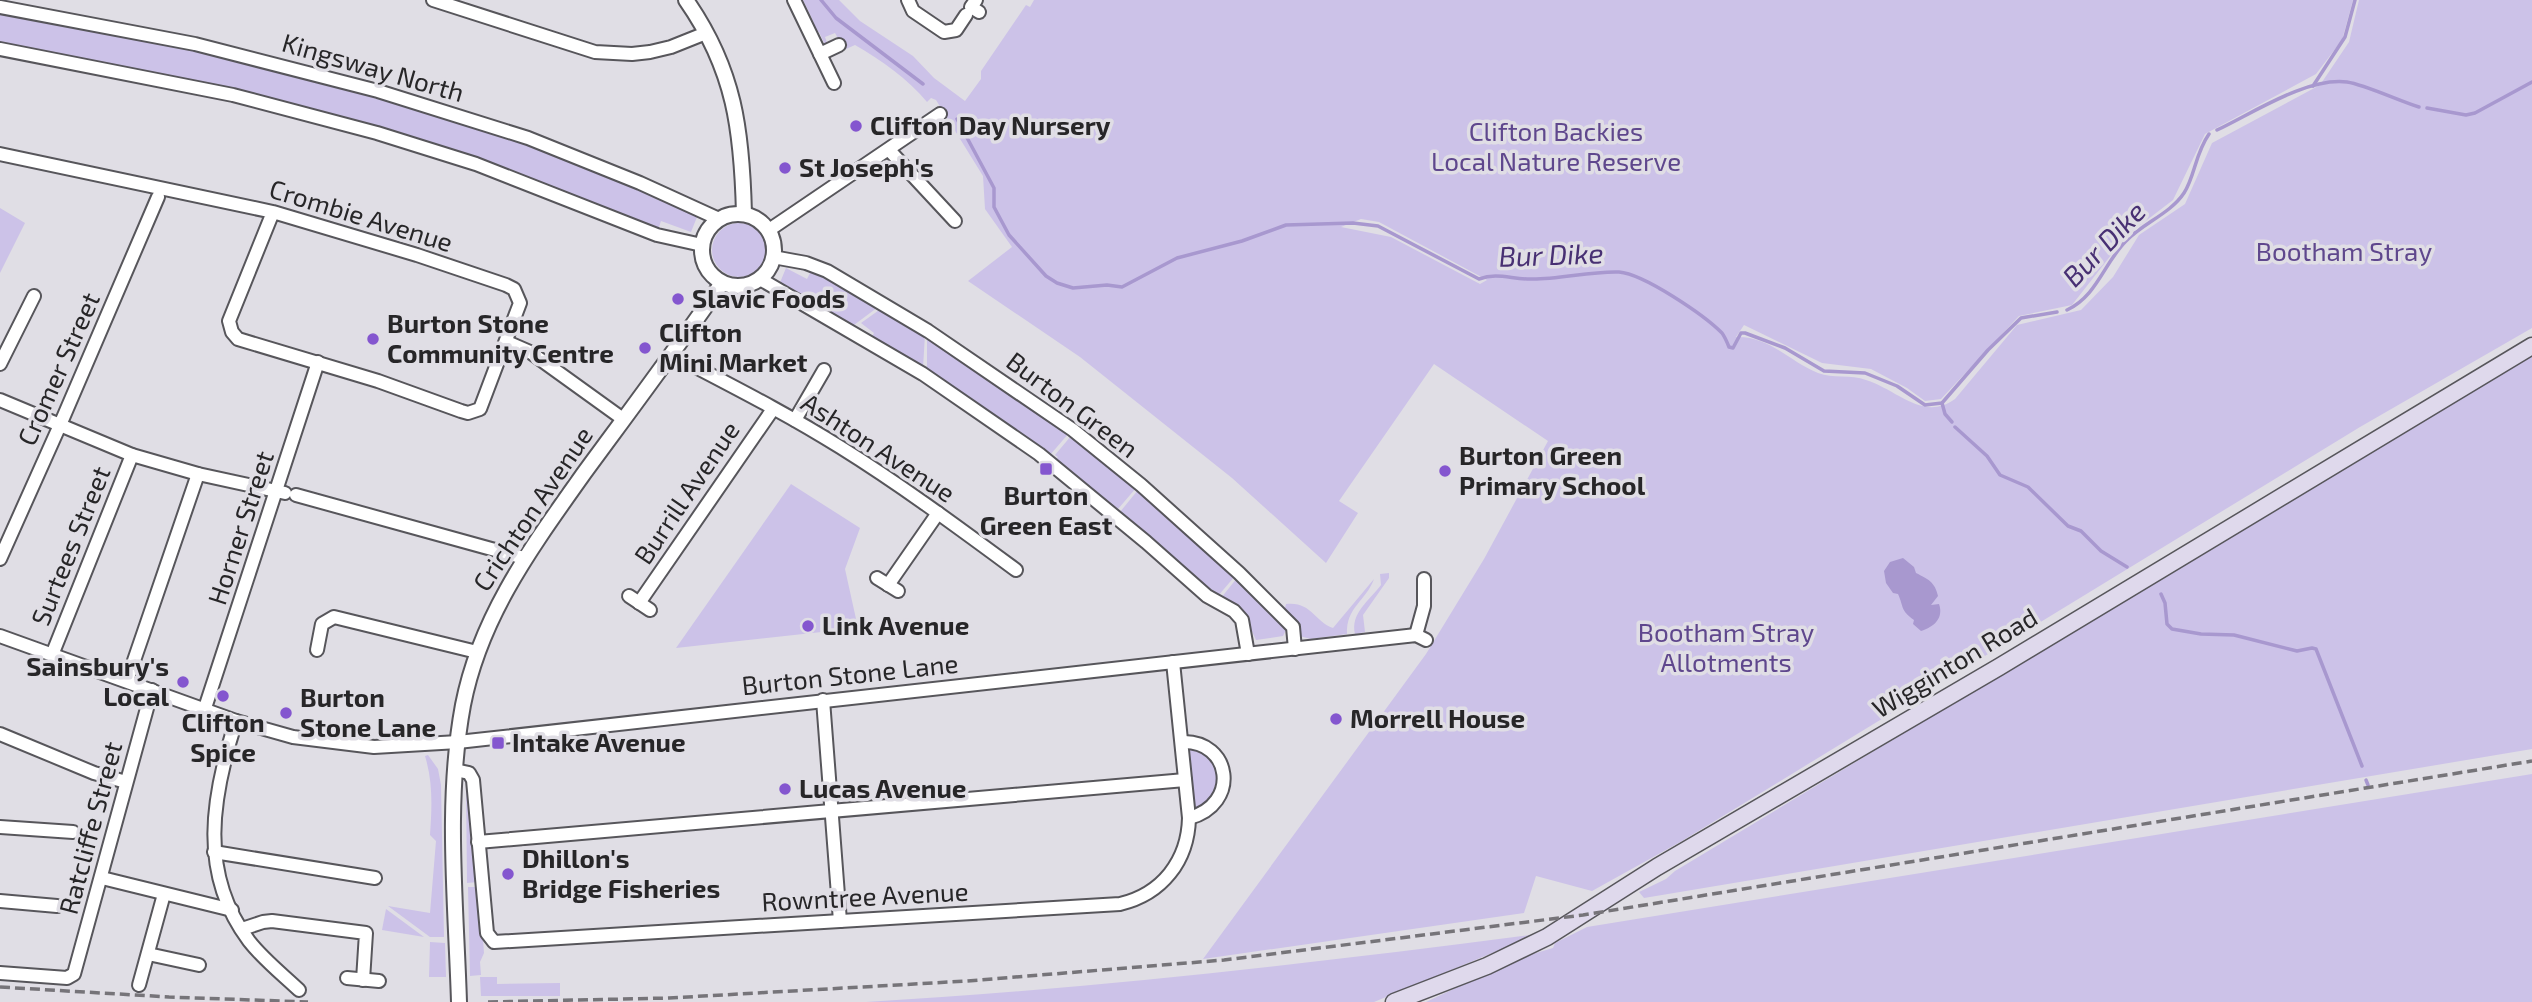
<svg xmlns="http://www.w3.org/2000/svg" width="2532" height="1002" font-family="'Exo 2',sans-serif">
<rect width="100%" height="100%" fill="#e0dee5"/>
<g fill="#ccc2e8" fill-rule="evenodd">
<path d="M803 0H839L860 21 913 56 934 78 965 101 981 79V71L1026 5 1030 7 1034 0H2353L2342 40 2316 74 2205 134 2173 200 2126 236 2072 305 2019 316 1941 399 1925 401 1907 388 1871 369 1822 363 1744 325 1736 337C1770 336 1788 361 1818 373 1833 379 1851 374 1866 380 1898 390 1923 422 1955 399L2017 325 2081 310 2113 277 2139 235 2185 204 2212 143 2320 85 2349 42 2359 0H2532V328L2360 427 1682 841 1592 891 1536 876 1524 913 1203 959 1426 654 1484 559 1548 441 1434 364 1339 501 1358 513 1326 563 1232 478 1080 357 968 281 1012 247 985 209 983 176 936 100 931 98 927 102C908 79 881 60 855 45L846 49 842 39 839 40 835 33 825 37 828 45H825L819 32H814V23ZM1361 219 1379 222 1487 280 1480 284 1391 237 1341 227Z"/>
<path d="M0 11C117 33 233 55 348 86 469 118 584 165 699 212L691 232 661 221 658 230 478 160 0 44Z"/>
<path d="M0 208 25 223 0 273Z"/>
<circle cx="739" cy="250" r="27"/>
<path d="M786 268 807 279 812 269 878 307 854 325 779 285Z"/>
<path d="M882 308 925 334 923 368 872 337 874 333 861 323Z"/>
<path d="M927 336 1069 433 1050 455 927 370Z"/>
<path d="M2532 354V749L1644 898 1639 892 1666 879 1675 871Z"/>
<path d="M1071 436 1136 488 1118 509 1056 459 1058 457 1055 455Z"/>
<path d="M791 484 860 528 845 569 858 628 676 648Z"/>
<path d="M1138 490 1235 576 1218 596 1120 512Z"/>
<path d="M1389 573V578L1363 615 1365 632 1355 634C1350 613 1370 600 1381 585L1380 574Z"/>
<path d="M1237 578 1285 626 1286 630 1283 636 1256 640 1243 612 1221 598Z"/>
<path d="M1374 579C1366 601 1346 607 1347 634L1311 639 1299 636 1284 612 1286 604C1311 601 1314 621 1333 628Z"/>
<path d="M1187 747 1201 750 1215 761 1220 779 1213 799 1193 812Z"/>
<path d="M428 755 438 769 441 785 444 937H430L388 906 430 913 436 841 430 835C432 807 433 782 425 756Z"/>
<path d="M2532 774V1002H1426L1519 958 1553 948 1555 943 1587 927Z"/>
<path d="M468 783 478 882 467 883 466 785Z"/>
<path d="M468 887H479L484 953 480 962 481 975 470 976Z"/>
<path d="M386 909 424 937 382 930Z"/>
<path d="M1538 934 1374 1002H866C1091 989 1315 963 1538 934Z"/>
<path d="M430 942 445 943 446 977H429Z"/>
<path d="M480 977H497V984L560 983V996H481Z"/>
</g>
<path fill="#a898cf" d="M1903 558 1914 567 1916 573C1928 579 1935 582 1938 596L1931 605 1939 604C1944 618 1934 627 1921 631L1913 624 1914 620C1900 610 1904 607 1898 594L1893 593 1886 583 1884 571 1890 562Z"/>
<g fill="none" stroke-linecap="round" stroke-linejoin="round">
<g stroke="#a898cf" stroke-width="3.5">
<path d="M821 0 836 18 923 84"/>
<path d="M2313 86 2345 37 2355 0"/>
<path d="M2427 108 2466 115 2475 113 2532 82"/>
<path d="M957 119 994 188V207L1009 235 1046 276 1057 283 1073 288 1107 285 1122 287 1177 258 1242 241 1286 225 1353 223 1378 226 1479 279C1498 272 1513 280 1533 279 1561 279 1591 271 1619 272 1644 274 1704 315 1722 333 1725 337 1727 342 1729 347L1733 348 1741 333H1745L1785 348 1824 371 1865 373 1897 386 1925 405 1942 403 1988 350 2021 318 2057 312"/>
<path d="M2217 130C2253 113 2307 77 2347 82 2366 85 2399 101 2419 107"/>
<path d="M2067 310C2097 296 2104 263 2126 241 2143 223 2170 214 2184 193 2195 176 2195 154 2209 134"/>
<path d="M1942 403 1945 414 1952 422"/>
<path d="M1955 427 1987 456 2000 475 2028 487 2068 526 2081 531 2101 551 2127 567"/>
<path d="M2161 594 2165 603 2167 624 2172 629 2201 634 2234 635 2297 651 2312 648 2316 649 2362 766"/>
<path d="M2366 780 2368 785"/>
</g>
<defs>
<g id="minor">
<path d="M433 0 595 52 632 54 650 52 671 47 706 33"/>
<path d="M794 0 834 83"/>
<path d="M908 0 913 11 944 32 956 30 966 15"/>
<path d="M976 0 971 7 979 12"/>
<path d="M0 7 195 44 378 91 528 138 640 183 719 219"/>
<path d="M0 49 233 95 377 133 476 164 657 235 702 245"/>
<path d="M820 54 839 45"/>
<path d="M889 150 955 221"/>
<path d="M0 154 273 212 417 255 506 285 514 289 520 303 480 409 468 413 461 411 378 381 238 339 232 332 229 321 273 212"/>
<path d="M769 230 940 114"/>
<path d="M773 257 806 263 827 271 928 331 1073 430 1141 485 1239 573 1293 627 1295 649"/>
<path d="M760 279 923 374 1039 454 1146 542 1207 596 1234 611 1242 620 1248 654"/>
<path d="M507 342 530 352 623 419"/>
<path d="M671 354C728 384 786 413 840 447 901 485 959 528 1016 570"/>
<path d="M0 364 34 296"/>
<path d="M0 400 132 455 198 474 285 493"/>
<path d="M795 420 824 370"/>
<path d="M296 495 524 558"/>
<path d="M0 559 60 425 158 197"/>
<path d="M877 578 898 591"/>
<path d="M888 585 938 513"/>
<path d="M629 596 650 610"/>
<path d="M639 603 773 409"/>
<path d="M1416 635 1424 606V579"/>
<path d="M0 636 236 721 293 737 374 747 458 742 1416 635 1426 640"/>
<path d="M317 650 322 624 334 617 477 652"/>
<path d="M52 655 132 455"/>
<path d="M127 681 198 474"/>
<path d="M823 700 840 921"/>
<path d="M205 708 318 362"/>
<path d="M236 721C212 796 198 873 249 941 263 959 282 974 299 990"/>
<path d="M0 734 94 773 126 782"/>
<path d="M1182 742C1231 740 1241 804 1189 818"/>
<path d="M455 770 469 773 473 780 487 933 494 942 1120 904C1162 894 1188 861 1189 818L1173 662"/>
<path d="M0 827 73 832"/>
<path d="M478 842 1185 780"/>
<path d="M214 852 375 878"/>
<path d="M102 878 232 910"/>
<path d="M0 901 57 906"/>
<path d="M242 929 263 922 272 921 366 933 363 980"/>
<path d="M148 954 199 965"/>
<path d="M0 973 67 978 74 974 152 690"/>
<path d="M347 978 379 981"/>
<path d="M139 985 164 894"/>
</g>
<g id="tertiary">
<path d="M686 0C735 70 742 131 744 214"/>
<circle cx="738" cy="250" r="36"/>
<path d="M459 1002C456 904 445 802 463 705 480 617 531 548 582 476 629 412 677 348 722 283"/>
</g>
<path id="secondary" d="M1394 1002 1487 966 1547 937 1657 867 1999 667 2532 346"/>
</defs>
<use href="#minor" stroke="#57565b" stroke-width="16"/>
<use href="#tertiary" stroke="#57565b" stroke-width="18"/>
<use href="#secondary" stroke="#57565b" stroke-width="19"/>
<use href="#minor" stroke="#fff" stroke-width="12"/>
<use href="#tertiary" stroke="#fff" stroke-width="14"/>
<use href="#secondary" stroke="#dfd9ec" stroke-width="16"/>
<g stroke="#767479" stroke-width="3.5" stroke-dasharray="10 5" stroke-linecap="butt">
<path d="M0 987 169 997 308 1002"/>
<path d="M488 1002 669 998 967 981 1224 960 1583 915 2532 761"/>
</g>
</g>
<g fill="#8456cf" stroke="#e0dee5" stroke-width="2.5">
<circle cx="856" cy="126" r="7"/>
<circle cx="785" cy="168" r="7"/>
<circle cx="678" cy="299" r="7"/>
<circle cx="373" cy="339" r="7"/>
<circle cx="645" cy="348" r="7"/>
<rect x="1039" y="462" width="14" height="14" rx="3.5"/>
<circle cx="1445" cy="471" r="7"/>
<circle cx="808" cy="626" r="7"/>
<circle cx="183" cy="682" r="7"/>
<circle cx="223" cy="696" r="7"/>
<circle cx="286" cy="713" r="7"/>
<circle cx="1336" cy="719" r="7"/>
<rect x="491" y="736" width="14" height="14" rx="3.5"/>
<circle cx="785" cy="789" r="7"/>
<circle cx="508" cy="874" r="7"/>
</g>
<g text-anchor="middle" stroke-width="7" stroke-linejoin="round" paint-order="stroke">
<g font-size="26" fill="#272628" stroke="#e0dee5">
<text transform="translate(373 68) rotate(16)" y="9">Kingsway North</text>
<text transform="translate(361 216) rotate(17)" y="9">Crombie Avenue</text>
<text transform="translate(59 369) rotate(-66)" y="9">Cromer Street</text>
<text transform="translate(1072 405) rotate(37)" y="9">Burton Green</text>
<text transform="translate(878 448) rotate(33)" y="9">Ashton Avenue</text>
<text transform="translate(687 493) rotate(-56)" y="9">Burrill Avenue</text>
<text transform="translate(533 509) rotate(-56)" y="9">Crichton Avenue</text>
<text transform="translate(241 528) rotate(-72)" y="9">Horner Street</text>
<text transform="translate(71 546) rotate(-68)" y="9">Surtees Street</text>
<text transform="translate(1955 663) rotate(-31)" y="9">Wigginton Road</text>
<text transform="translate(850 675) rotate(-6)" y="9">Burton Stone Lane</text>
<text transform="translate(91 828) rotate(-75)" y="9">Ratcliffe Street</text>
<text transform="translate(865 897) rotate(-3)" y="9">Rowntree Avenue</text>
</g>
<g font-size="26" font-weight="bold" fill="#272628" stroke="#e0dee5" text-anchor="start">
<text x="870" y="135">Clifton Day Nursery</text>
<text x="799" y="177">St Joseph's</text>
<text x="692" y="308">Slavic Foods</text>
<text x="387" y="333">Burton Stone<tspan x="387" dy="30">Community Centre</tspan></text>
<text x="659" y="342">Clifton<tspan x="659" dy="30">Mini Market</tspan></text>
<text x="1459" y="465">Burton Green<tspan x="1459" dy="30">Primary School</tspan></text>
<text x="1046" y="505" text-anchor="middle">Burton<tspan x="1046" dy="30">Green East</tspan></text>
<text x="822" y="635">Link Avenue</text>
<text x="169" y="676" text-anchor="end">Sainsbury's<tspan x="169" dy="30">Local</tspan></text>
<text x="300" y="707">Burton<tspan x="300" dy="30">Stone Lane</tspan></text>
<text x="1350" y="728">Morrell House</text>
<text x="223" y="732" text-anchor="middle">Clifton<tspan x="223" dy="30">Spice</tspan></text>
<text x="512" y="752">Intake Avenue</text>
<text x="799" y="798">Lucas Avenue</text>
<text x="522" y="868">Dhillon's<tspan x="522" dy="30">Bridge Fisheries</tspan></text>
</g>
<g font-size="26" fill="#5f478d" stroke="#e0dee5">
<text x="1556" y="141">Clifton Backies<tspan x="1556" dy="30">Local Nature Reserve</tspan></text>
<text x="2344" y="261">Bootham Stray</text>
<text x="1726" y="642">Bootham Stray<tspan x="1726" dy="30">Allotments</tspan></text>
</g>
<g font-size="28" font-style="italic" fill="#483073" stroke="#e0dee5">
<text transform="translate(2104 244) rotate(-46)" y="10">Bur Dike</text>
<text transform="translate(1551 255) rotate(-2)" y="10">Bur Dike</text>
</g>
</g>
</svg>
